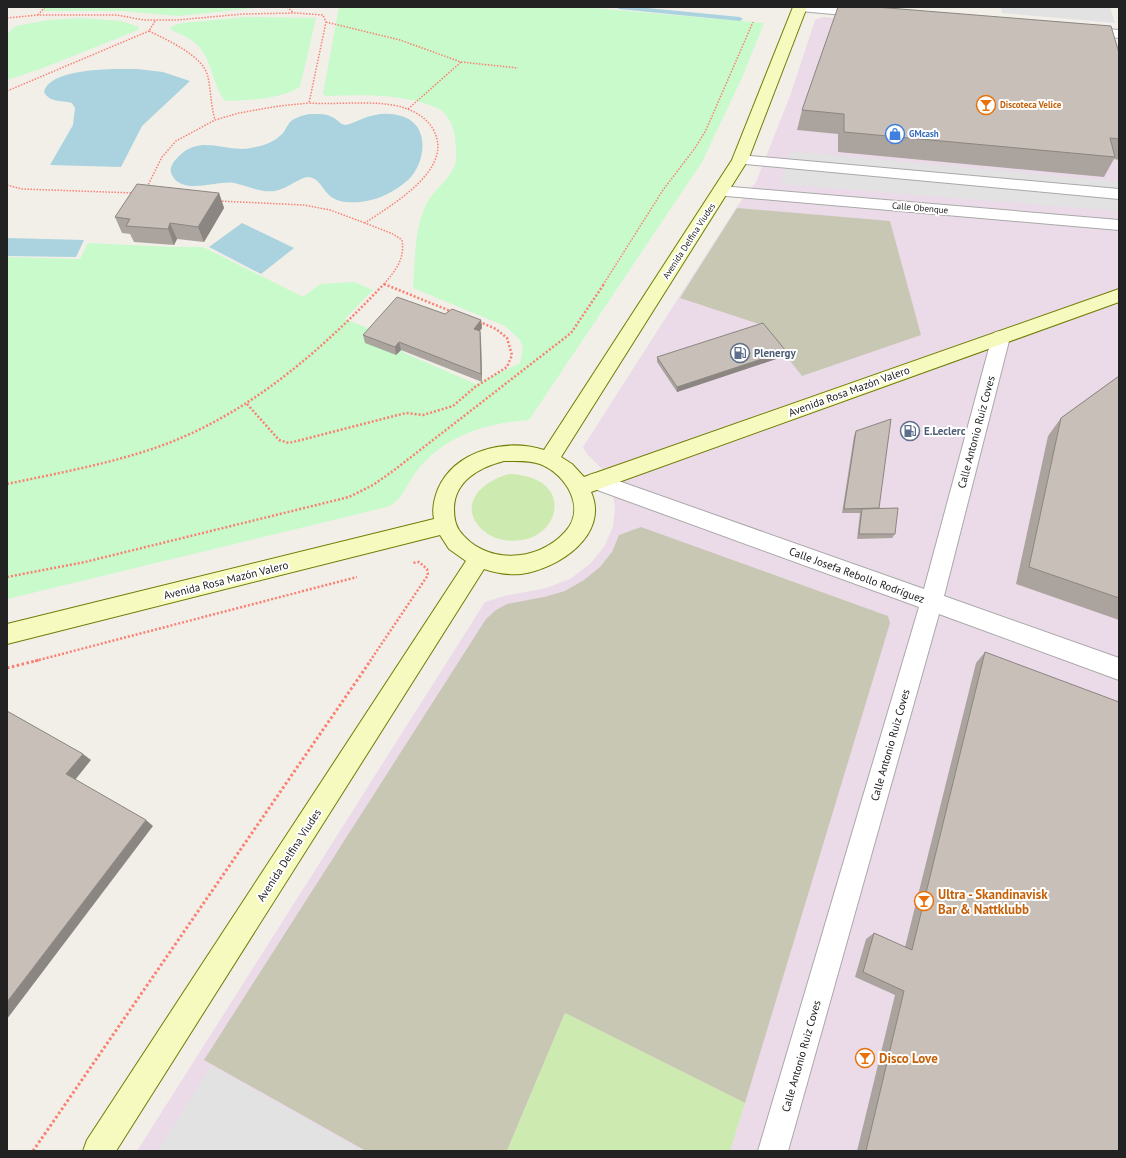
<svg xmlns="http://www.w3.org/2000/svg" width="1126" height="1158" font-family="'PT Sans',sans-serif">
<rect width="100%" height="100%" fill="#f2efe9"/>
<path fill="#ebdbe8" d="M823 17 1119 44V1151H137L485 602 504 596 546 588 570 579 590 564 604 547 613 527 615 507 611 487 602 469 587 454 583 447 736 208 756 182 790 96 815 20Z"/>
<g fill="#c7c7b4">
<path d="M737 208 890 221 921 335 802 376 762 325 680 298Z"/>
<path d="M641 527 888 616 890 623 745 1103 565 1013 507 1151H366L204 1060 486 619 496 610 507 604 544 597 565 591 584 580 600 567 612 552 619 535Z"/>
</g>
<g fill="#cdebb0">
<path d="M509 474C580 476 560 549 504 540 498 539 490 536 485 532 455 507 481 481 509 474Z"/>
<path d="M565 1013 745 1103 730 1151H507Z"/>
</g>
<g fill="#c8facc">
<path d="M44 7H267L178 16 121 11H43L42 10Z"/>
<path d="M339 7H583L764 23 741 80 702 162 529 420C486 423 443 436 416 472 405 486 404 499 387 507L7 599V257L80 259 88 243 174 247H203L303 297 320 284 354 282 373 290 345 319 401 341 402 352 476 384 520 363 523 348 520 340 505 326 413 288C415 262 414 232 425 207 431 192 450 179 455 165 457 157 456 147 455 138 454 128 450 118 442 111 437 107 429 105 423 103 391 94 359 95 326 96L323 94Z"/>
<path d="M246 17 316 18 300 87C278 100 249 100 225 101 211 83 213 58 195 43 186 35 178 34 170 29L172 26 182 23Z"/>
<path d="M80 18 121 21 139 27 138 30 43 68 7 80V34L16 26 49 20Z"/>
</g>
<g fill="#e2e2e2">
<path d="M1001 7H1110L1115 23 1002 13Z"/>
<path d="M790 151 1119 182V211L781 184Z"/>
<path d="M211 1066 363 1151H158Z"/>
</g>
<g fill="#aad3df">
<path d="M137 69 163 72 190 81 142 126 121 167 50 165 73 125 75 108 72 103C61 100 50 103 44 92 50 67 116 69 137 69Z"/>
<path d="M309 114C317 114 327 113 334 118 339 121 340 124 345 125 351 124 356 121 362 119 374 114 388 112 401 116 431 124 426 163 408 180 398 189 384 197 371 200 358 203 338 205 328 194 321 187 319 178 308 177 300 177 287 189 275 191 260 193 249 186 234 183 218 180 182 196 172 175 168 168 174 161 179 156 202 134 225 153 251 148 262 146 273 143 281 135 284 133 285 129 288 125 292 118 301 116 309 114Z"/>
<path d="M242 223 294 248 261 274 209 247Z"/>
<path d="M7 238 84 240 76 257 7 256Z"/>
</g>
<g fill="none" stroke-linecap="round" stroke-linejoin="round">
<path fill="#aad3df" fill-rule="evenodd" d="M616 7H637L740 17 743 19 740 21 619 9Z"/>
<defs>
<path id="lane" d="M740 155 1119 189V199L735 163 733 160 735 157Z"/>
<g id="street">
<path d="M793 7C818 7 846 4 871 10L873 13 871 16 866 17 800 11 795 10Z"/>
<path d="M1084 27 1119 30V38L1079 34 1077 31 1079 28Z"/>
<path d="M721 186 1119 220V230L715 195 713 191 715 187Z"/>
<path d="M1001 331 1007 332 1010 337 944 596 1119 658V680L939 614 788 1151H758L919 607 589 487 586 481 589 475 596 473 924 589 992 337 995 332Z"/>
</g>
<path id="secondary" d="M793 7H807L748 160 561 457 572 464 584 477 1119 289V302L591 492C610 535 558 569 521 574 509 575 496 573 484 569L116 1151H83L87 1140 466 561 449 549 440 535 7 644V624L434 519C432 509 434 499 438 489 455 450 506 438 544 450L732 160ZM504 461C516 461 529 460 540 464 566 474 587 508 565 532 537 563 484 565 459 530 455 524 454 516 454 509 454 481 480 467 504 461Z"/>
</defs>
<use href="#lane" stroke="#a9a9a9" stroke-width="2"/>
<use href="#street" stroke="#a9a9a9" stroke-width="2"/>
<use href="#secondary" stroke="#707d05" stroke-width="2"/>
<g stroke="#fa8072" stroke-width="1.5" stroke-dasharray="1.5 1.5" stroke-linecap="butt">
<path d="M287 7 294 13"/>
<path d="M38 15 45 7"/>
<path d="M7 18 38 15H117L144 20H177L243 14 295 13 323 15 326 22 309 103C338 105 369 100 398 106 413 110 427 117 434 131 454 170 391 205 365 223L393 234 402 240C405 259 396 270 384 284L385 285"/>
<path d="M155 21 149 31C167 40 204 56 208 77 211 92 211 106 215 120"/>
<path d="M326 22 400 40 461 62 518 68"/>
<path d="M7 91 149 31"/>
<path d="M408 109 461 62"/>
<path d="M7 185 22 189 134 193"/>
<path d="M147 187 162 157 176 141 215 120 239 113 279 106 309 103"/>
<path d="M219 201 304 205 330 210 365 223"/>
<path d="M603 285 663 190 695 148 706 130 753 22"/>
</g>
<g stroke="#fa8072" stroke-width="2.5" stroke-dasharray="2 2" stroke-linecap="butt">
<path d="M384 284 453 312"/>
<path d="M247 404 279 440 289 443 406 413 423 415 453 406 475 387 507 367 512 355 507 338 496 329 480 322"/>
<path d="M7 484C54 474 103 465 149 450 243 419 317 355 384 284"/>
<path d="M7 577 85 562 349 497 373 485 393 471 571 333 604 284"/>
<path d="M35 661 357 577"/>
<path d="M370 661 428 575 427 569 419 562 412 563"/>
</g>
<g stroke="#fa8072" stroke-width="3" stroke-dasharray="2.5 2.5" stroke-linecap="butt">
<path d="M7 668 39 660"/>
<path d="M33 1151 371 660"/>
</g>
<use href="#lane" fill="#fff" fill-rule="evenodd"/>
<use href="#street" fill="#fff" fill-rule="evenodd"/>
<use href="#secondary" fill="#f7fabf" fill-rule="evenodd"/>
</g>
<g fill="#aba49e">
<path d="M1119 53V160L1114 159 1104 177 838 152V134L797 130 802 110Z"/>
<path d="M219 193 224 208 204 242 177 239 174 245 134 242 130 234 122 233 115 217Z"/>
<path d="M445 314 481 320 482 328 480 331 481 339 482 382 401 350 396 355 365 343 363 335Z"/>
<path d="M785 356 677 392 657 362V357Z"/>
<path d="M1119 376V620L1016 584 1048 436 1061 418Z"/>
<path d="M856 431 879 508 895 534 892 538 857 539 860 513H842L854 436Z"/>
<path d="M985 652 1119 1151H857L895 995 855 977 866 939 874 933 905 947 976 663Z"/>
</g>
<g fill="#8b8681">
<path d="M219 193 224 208 204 242 198 227Z"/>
<path d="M170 223 177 239 174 245 168 229Z"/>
<path d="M481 320 482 328 475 337 474 329Z"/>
<path d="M480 331 481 339 482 382 481 374Z"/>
<path d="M399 342 401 350 396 355 395 347Z"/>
<path d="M786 351 785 356 677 392V387Z"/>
<path d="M83 754 91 760 75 780 66 774Z"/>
<path d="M146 820 153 826 7 1019V1002Z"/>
</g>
<g fill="#c7bfb8" stroke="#8b8681">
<path d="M838 7H876L1111 26 1119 53V139L1110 138 1115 157 844 132V114L802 110Z"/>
<path d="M137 184 219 193 198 227 170 223 168 229 126 226 130 219 115 217Z"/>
<path d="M397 297 445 314 452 309 481 320 474 329 480 331 481 374 399 342 395 347 363 335Z"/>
<path d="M763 323 786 351 677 387 657 357Z"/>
<path d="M1119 376V598L1029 567 1061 418Z"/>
<path d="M891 419 879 508 844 509 856 431Z"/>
<path d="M898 508 895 534H859L862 509Z"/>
<path d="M985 652 1119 702V1151H866L904 991 863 972 874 933 912 950Z"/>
<path d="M7 711 83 754 66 774 146 820 7 1002Z"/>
</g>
<defs>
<symbol id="bar-ring" viewBox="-11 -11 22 22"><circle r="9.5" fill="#fff" stroke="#e8710a" stroke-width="1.5"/><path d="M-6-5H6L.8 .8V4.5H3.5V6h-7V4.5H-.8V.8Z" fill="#e8710a"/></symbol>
<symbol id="shop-ring" viewBox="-11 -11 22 22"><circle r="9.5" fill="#fff" stroke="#3f7fe0" stroke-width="1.5"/><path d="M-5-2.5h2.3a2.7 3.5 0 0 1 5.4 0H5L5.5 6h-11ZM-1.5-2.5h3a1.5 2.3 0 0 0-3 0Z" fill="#3f7fe0"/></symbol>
<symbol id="fuel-ring" viewBox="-11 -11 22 22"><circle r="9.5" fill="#fff" stroke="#5c6f8a" stroke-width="1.5"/><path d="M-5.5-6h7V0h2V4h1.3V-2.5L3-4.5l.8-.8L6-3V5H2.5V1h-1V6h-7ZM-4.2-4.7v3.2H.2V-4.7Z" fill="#5c6f8a"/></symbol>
</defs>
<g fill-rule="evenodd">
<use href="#bar-ring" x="975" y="94" width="22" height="22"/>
<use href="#shop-ring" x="884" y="123" width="22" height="22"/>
<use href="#fuel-ring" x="729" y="342" width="22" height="22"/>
<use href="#fuel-ring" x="899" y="420" width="22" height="22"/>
<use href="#bar-ring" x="913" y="890" width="22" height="22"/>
<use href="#bar-ring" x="854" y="1047" width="22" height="22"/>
</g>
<g text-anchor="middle" stroke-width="4" stroke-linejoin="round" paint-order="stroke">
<g font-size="9" font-weight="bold" fill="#c56008" stroke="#fff" text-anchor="start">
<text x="1000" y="108">Discoteca Velice</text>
</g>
<g font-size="9" font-weight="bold" fill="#366cbe" stroke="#fff" text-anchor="start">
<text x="909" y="137">GMcash</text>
</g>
<g font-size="9" fill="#222" stroke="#fff">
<text transform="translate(920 208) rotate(5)" y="3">Calle Obenque</text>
<text transform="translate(689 241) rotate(-57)" y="3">Avenida Delfina Viudes</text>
</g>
<g font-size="11" font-weight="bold" fill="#4e5e75" stroke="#fff" text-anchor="start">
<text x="754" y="357">Plenergy</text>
<text x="924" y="435">E.Leclerc</text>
</g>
<g font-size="11" fill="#222" stroke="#fff">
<text transform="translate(849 391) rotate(-20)" y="4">Avenida Rosa Mazón Valero</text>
<text transform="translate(976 432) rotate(-75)" y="4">Calle Antonio Ruiz Coves</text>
<text transform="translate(857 575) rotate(20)" y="4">Calle Josefa Rebollo Rodríguez</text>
<text transform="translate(226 580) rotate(-14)" y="4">Avenida Rosa Mazón Valero</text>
<text transform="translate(890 745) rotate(-74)" y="4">Calle Antonio Ruiz Coves</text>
<text transform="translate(289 855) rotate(-57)" y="4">Avenida Delfina Viudes</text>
<text transform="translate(801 1056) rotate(-74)" y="4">Calle Antonio Ruiz Coves</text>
</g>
<g font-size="13" font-weight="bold" fill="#c56008" stroke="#fff" text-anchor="start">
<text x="938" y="899">Ultra - Skandinavisk<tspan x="938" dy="15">Bar &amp; Nattklubb</tspan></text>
<text x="879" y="1063">Disco Love</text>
</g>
</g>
<rect width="1126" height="1158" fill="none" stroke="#222222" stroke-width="16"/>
</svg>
